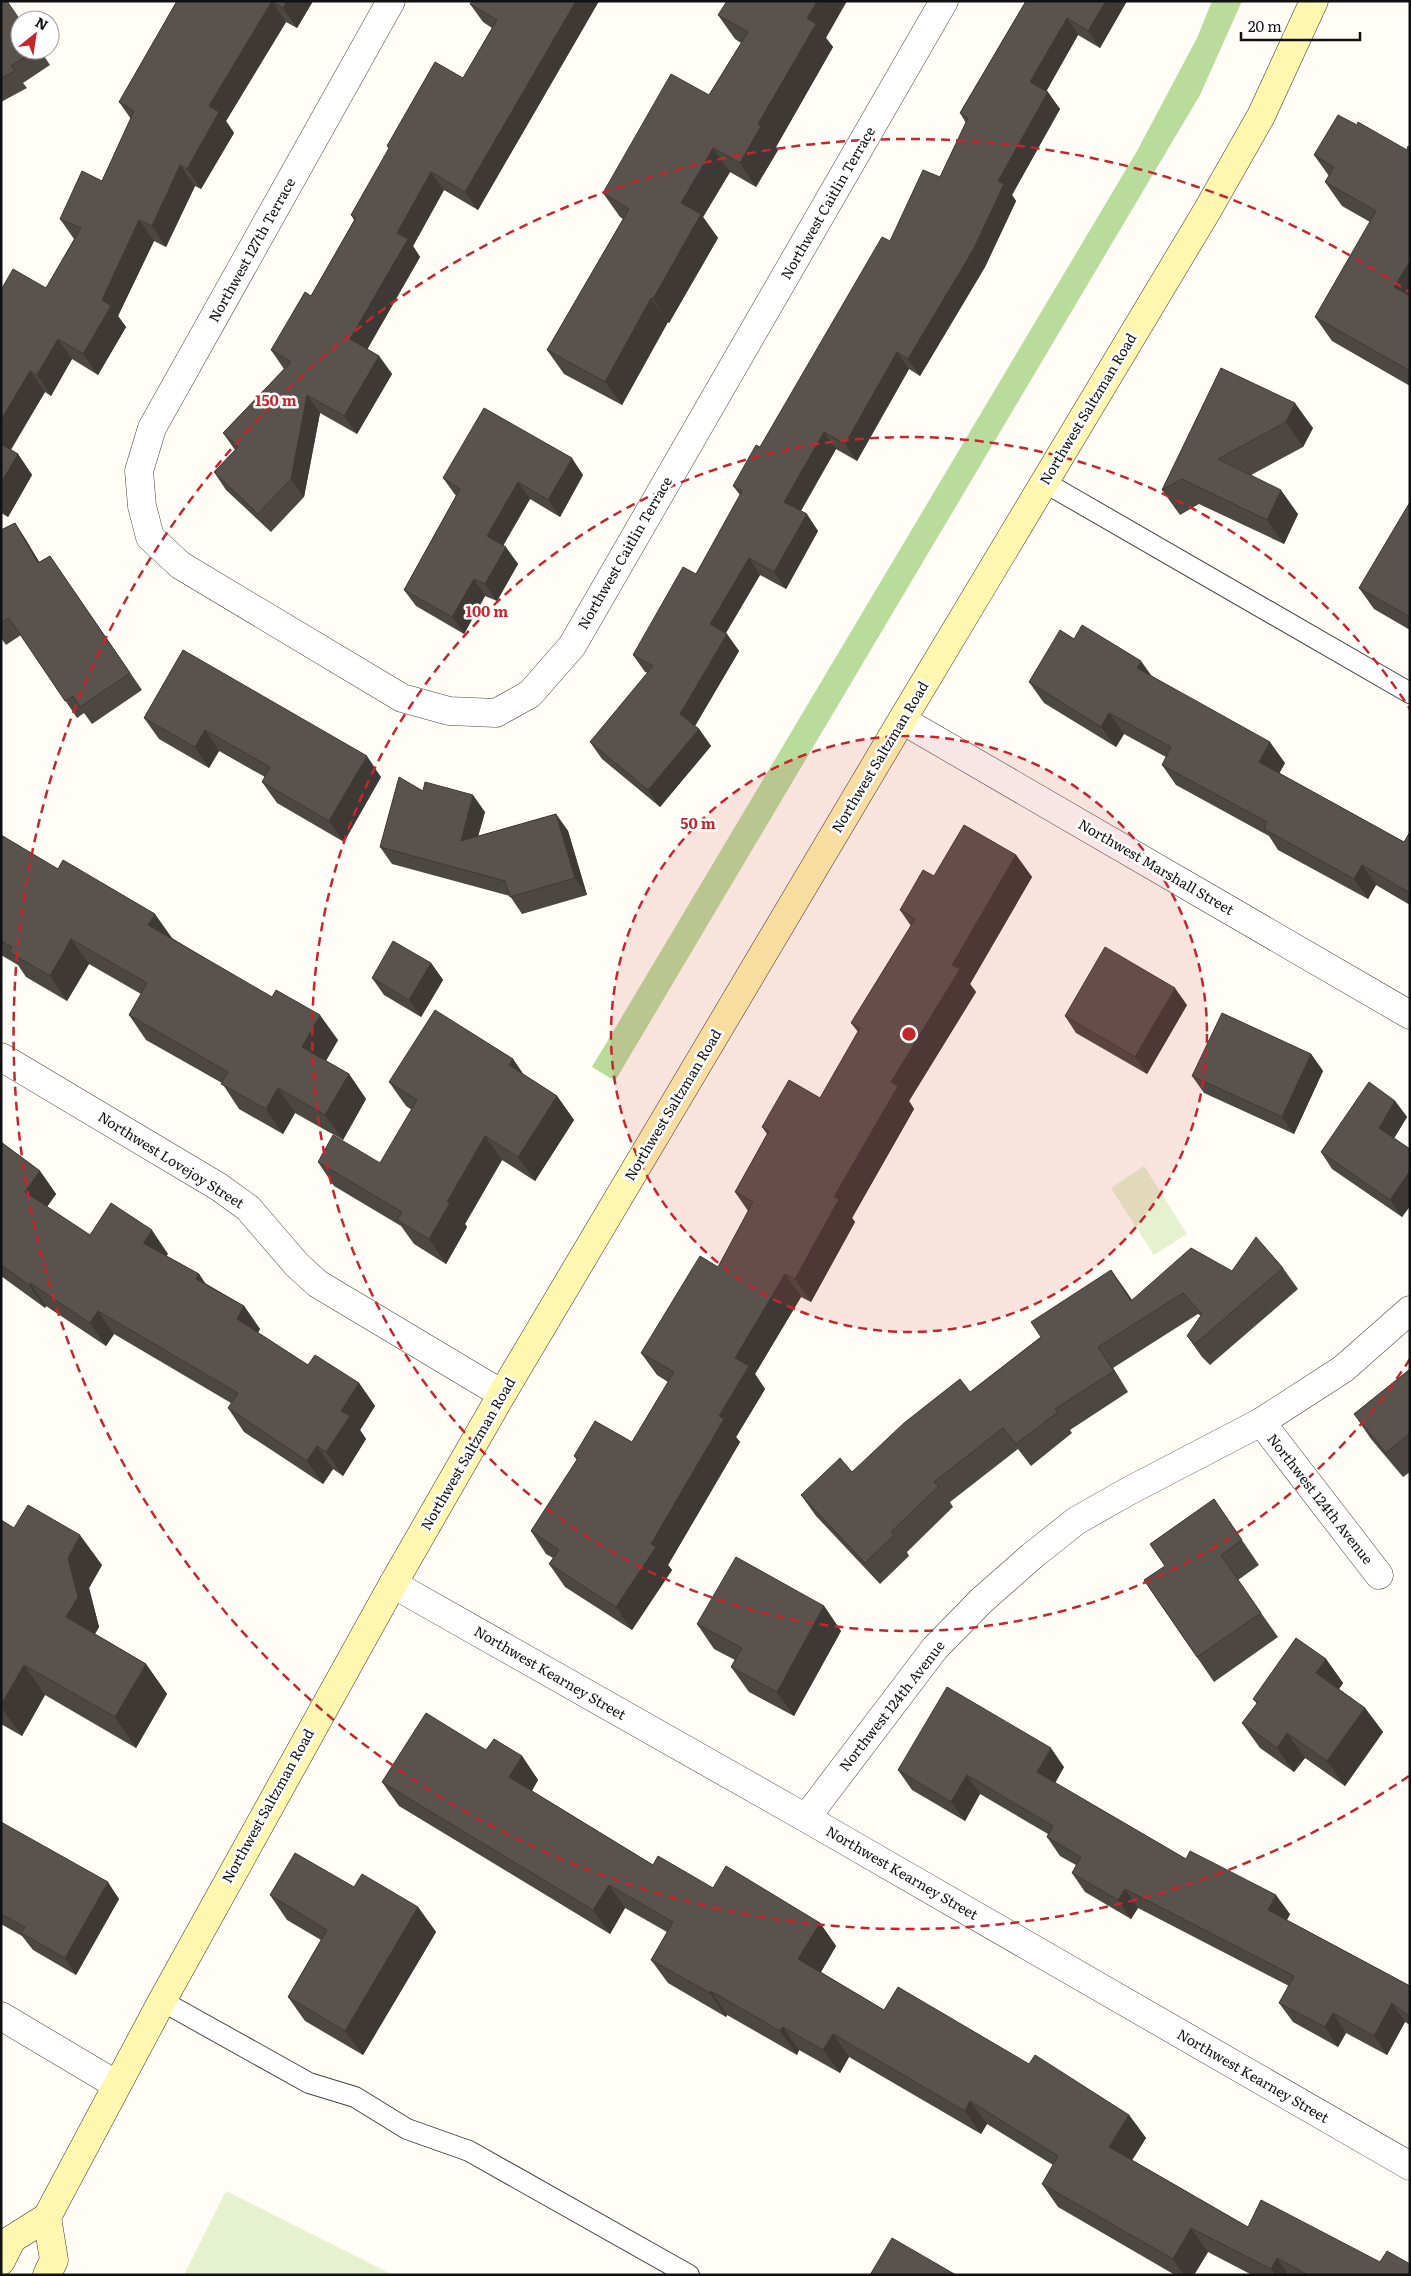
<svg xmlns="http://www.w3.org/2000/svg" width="1411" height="2276" font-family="Literata,serif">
<rect width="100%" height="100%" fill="#fffdf5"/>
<path fill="#b9dc9c" d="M1212 1H1242L1200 95 615 1081 592 1067 1137 151 1197 38Z"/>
<g fill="#e6f2cf">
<path d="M1144 1166 1187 1234 1154 1255 1111 1188Z"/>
<path d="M226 2191 393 2275H184Z"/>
</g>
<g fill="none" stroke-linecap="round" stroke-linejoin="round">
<defs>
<g id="service">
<path d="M1044 482 1410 693"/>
<path d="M162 2001 309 2083 355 2097 407 2129 469 2151 689 2275"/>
</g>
<g id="minor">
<path d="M391 1 152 428 139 471 142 506 150 537 180 565 402 698 449 711 496 713 530 694 572 646 944 1"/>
<path d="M902 720 1410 1015"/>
<path d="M1 1057 219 1187 248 1208 297 1265 318 1284 502 1394"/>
<path d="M1261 1422 1379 1575"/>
<path d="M393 1584 806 1818 1410 2166"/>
<path d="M806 1818 935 1648 982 1600 1032 1556 1076 1521 1127 1492 1261 1422 1343 1369 1410 1310"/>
<path d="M1 2016 117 2085"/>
</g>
<g id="secondary">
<path d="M47 2217 54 2260 47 2275"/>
<path d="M1 2261 12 2239 47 2217 162 2001 393 1584 502 1394 902 720 1207 211 1261 116 1314 1"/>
</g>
</defs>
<use href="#service" stroke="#444" stroke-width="22"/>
<use href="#minor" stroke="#444" stroke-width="29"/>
<use href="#secondary" stroke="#333" stroke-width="29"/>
<use href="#service" stroke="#fff" stroke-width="20"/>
<use href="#minor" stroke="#fff" stroke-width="28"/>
<use href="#secondary" stroke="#fff6b0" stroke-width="28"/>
</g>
<g fill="#4d4742">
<path d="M1 1 20 50H40L50 65 23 83 27 88 1 102Z"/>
<path d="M177 1H313L297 28 286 22 226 121 234 133 201 189 195 186 166 247 154 241 118 316 126 327 98 375 72 359 51 396 45 392 11 450 18 454 32 475 8 517 1 513V290L46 288 74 239 60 219 102 181 131 119 119 102Z"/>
<path d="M599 1 478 210 444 190 413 246 420 257 367 349 379 356 392 374 357 434 320 413 304 497 271 532 226 490 214 472 235 450 223 433 284 369 271 350 311 296 354 220 351 215 389 149 387 146 463 78 492 28 483 22 470 4Z"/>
<path d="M1026 1H1127L1100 48 1078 35 1046 91 1060 109 1012 195 1016 201 985 267 920 376 909 369 857 461 836 449 801 511 818 531 786 589 760 575 726 633 739 651 695 726 699 729 711 746 660 807 602 759 590 742 648 673 645 672 633 655 696 574 740 495 733 486 760 447 890 241 940 177 966 123 960 113Z"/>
<path d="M718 15 826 38 833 47 776 147 778 150 756 187 730 172 703 217 718 238 669 323 668 322 622 405 564 374 547 350 623 219 620 217 603 193 709 95 741 43 735 39Z"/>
<path d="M1357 125 1407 150 1410 147V386L1332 341 1315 317 1370 222 1342 206 1325 182 1329 176 1314 155Z"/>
<path d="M1221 368 1313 428 1303 447 1251 475 1298 514 1284 544 1199 504 1180 515 1162 490Z"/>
<path d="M583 475 560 517 530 499 503 545 518 564 497 601 485 596 464 634 416 606 404 590 456 496 443 478Z"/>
<path d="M1410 502V630L1374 609 1359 588Z"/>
<path d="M15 523 26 540 39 562 50 556 142 690 92 724 84 713 77 718 21 635 6 645 1 638V530Z"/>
<path d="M1074 639 1153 677 1285 763 1279 773 1404 842 1410 832V905L1376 885 1368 899 1278 850 1269 836 1176 785 1162 765 1166 757 1124 734 1116 747 1044 703 1029 682Z"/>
<path d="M183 650 381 777 344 842 277 803 262 782 265 777 219 751 209 768 159 739 144 718Z"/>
<path d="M423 791 485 812 478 836 556 814 568 831 587 895 522 914 510 896 392 864 380 847Z"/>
<path d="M1 835 172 938 338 1040 326 1061 349 1074 366 1099 343 1140 295 1113 283 1134 239 1109 222 1083 146 1040 129 1015 141 994 89 964 67 1001 26 977 18 965 1 955Z"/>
<path d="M1016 855 1032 877 970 984 976 992 909 1101 914 1109 852 1218 855 1222 811 1302 801 1297 755 1374 765 1389 736 1437 740 1442 668 1565 672 1570 632 1630 565 1587 549 1564 553 1558 546 1554 531 1531 577 1460 574 1456 632 1442 668 1382 657 1375 641 1353 718 1267 748 1211 735 1192 767 1134 762 1127 820 1098 858 1032 851 1023 911 926 900 910 934 876Z"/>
<path d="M431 963 443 980 421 1017 384 995 372 978Z"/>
<path d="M1187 1005 1147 1074 1076 1033 1065 1016Z"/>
<path d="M1311 1054 1323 1071 1294 1134 1204 1093 1192 1076Z"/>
<path d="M513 1059 523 1074 557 1096 574 1120 535 1181 502 1160 465 1224 467 1227 446 1264 414 1244 401 1226 334 1186 318 1162 380 1163 412 1110 406 1106 389 1082Z"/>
<path d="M1395 1101 1407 1117 1394 1138 1410 1149V1206L1402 1217 1332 1169 1321 1152Z"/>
<path d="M1 1142 40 1171 56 1194 47 1207 90 1235 168 1254 166 1256 199 1274 205 1283 244 1306 260 1329 258 1333 308 1365 359 1383 375 1406 360 1430 366 1439 343 1476 333 1469 323 1484 244 1432 228 1408 231 1403 114 1334 106 1346 46 1306 45 1308 1 1276Z"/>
<path d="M1283 1268 1298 1289 1210 1365 1202 1357 1187 1336 1201 1316 1198 1314 1113 1368 1128 1392 1070 1430 1072 1433 1031 1466 1018 1449 950 1502 953 1507 907 1552 909 1556 880 1584 816 1516 801 1495 852 1472 970 1392 1041 1337 1111 1270 1132 1300 1232 1271Z"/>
<path d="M1410 1369V1472L1403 1477 1371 1439 1354 1414Z"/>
<path d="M1214 1499 1259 1565 1238 1580 1278 1637 1214 1682 1144 1580 1165 1566Z"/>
<path d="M1 1520 14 1528 102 1565 89 1588 99 1627 95 1634 146 1664 167 1694 136 1748 45 1695 22 1736 1 1724Z"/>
<path d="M824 1606 841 1631 794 1716 749 1692 731 1667 735 1660 714 1649 697 1624Z"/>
<path d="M1326 1659 1343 1683 1339 1689 1365 1708 1383 1732 1345 1786 1305 1758 1294 1772 1260 1748 1242 1723 1257 1704 1253 1699Z"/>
<path d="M486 1750 522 1756 538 1780 532 1791 653 1865 713 1888 820 1923 836 1946 821 1972 884 2010 1029 2064 1129 2115 1146 2138 1132 2160 1248 2227 1380 2262 1410 2275H1252L1208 2252 1194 2275H1175L1058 2207 1042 2184 1053 2165 987 2124 981 2134 849 2057 840 2073 799 2050 797 2055 727 2015 726 2017 668 1983 651 1960 667 1932 625 1908 610 1934 399 1806 382 1782Z"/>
<path d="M1064 1767 1055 1783 1186 1859 1290 1914 1287 1920 1410 1986V2025L1405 2022 1387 2055 1346 2033 1338 2047 1293 2022 1279 2003 1289 1986 1138 1908 1131 1919 1085 1892 1072 1873 1076 1865 1060 1856 1047 1837 1048 1834 980 1794 965 1821 912 1790 898 1770Z"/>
<path d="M1 1822 119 1899 76 1975 33 1950 22 1936 1 1924Z"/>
<path d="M270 1895 418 1907 436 1932 363 2055 305 2021 288 1997 321 1940 287 1920Z"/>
</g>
<g fill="#3f3936">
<path d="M272 1 286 22 226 121 234 133 201 189 187 169 209 106Z"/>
<path d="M287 1H313L297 28 283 8Z"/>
<path d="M576 1H599L478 210 465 192Z"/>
<path d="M817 1H847L826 38 833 47 776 147 778 150 756 187 740 163 807 18Z"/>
<path d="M1106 1H1127L1100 48 1088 31Z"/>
<path d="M1067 18 1078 35 1042 99 1030 82Z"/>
<path d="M1048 92 1060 109 1012 195 1016 201 985 267 920 376 908 359 998 181Z"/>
<path d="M713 148 730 172 703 217 718 238 669 323 653 299 681 203Z"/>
<path d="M180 165 195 186 166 247 152 226Z"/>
<path d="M431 172 444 190 413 246 420 257 363 357 350 339 397 233Z"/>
<path d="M139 220 154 241 118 316 126 327 98 375 83 354 102 300Z"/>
<path d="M1410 261V309L1394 287Z"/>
<path d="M651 298 668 322 622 405 605 382Z"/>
<path d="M58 339 72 359 51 396 37 375Z"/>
<path d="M897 352 909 369 857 461 845 444Z"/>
<path d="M379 356 392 374 357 434 344 416Z"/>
<path d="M30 371 45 392 5 458 1 453V420Z"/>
<path d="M307 395 320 413 304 497 291 479Z"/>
<path d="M1295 403 1313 428 1303 447 1286 422Z"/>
<path d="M824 432 836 449 796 519 784 502Z"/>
<path d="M18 454 32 475 8 517 1 508V483Z"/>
<path d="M572 458 583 475 560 517 548 500Z"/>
<path d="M518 482 530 499 499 553 487 536Z"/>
<path d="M1281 490 1298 514 1284 544 1267 520Z"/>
<path d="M807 514 818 531 786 589 774 572Z"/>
<path d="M15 523 26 540 50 580 38 563Z"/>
<path d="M506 547 518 564 497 601 485 584Z"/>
<path d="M749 558 760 575 721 641 710 624Z"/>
<path d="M474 579 485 596 464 634 452 617Z"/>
<path d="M727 634 739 651 692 731 680 714Z"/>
<path d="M1141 661 1156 682 1137 668Z"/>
<path d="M1109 713 1124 734 1116 747 1101 727Z"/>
<path d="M699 729 711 746 660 807 648 790Z"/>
<path d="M205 730 219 751 209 768 195 747Z"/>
<path d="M1270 742 1285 763 1274 783 1259 762Z"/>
<path d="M367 756 381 777 344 842 329 821Z"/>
<path d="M473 795 485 812 472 858 461 841Z"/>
<path d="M556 814 568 831 587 895 575 878Z"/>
<path d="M1016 855 1032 877 970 984 976 992 909 1101 914 1109 852 1218 855 1222 811 1302 795 1279 891 1082 952 965Z"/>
<path d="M1362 865 1376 885 1368 899 1354 879Z"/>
<path d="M155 914 172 938 165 950 148 925Z"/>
<path d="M71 939 89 964 67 1001 50 976Z"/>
<path d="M431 963 443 980 421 1017 409 1000Z"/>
<path d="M1175 988 1187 1005 1147 1074 1135 1057Z"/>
<path d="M320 1015 338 1040 319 1072 302 1047Z"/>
<path d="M1311 1054 1323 1071 1294 1134 1282 1117Z"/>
<path d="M513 1059 530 1084 509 1065Z"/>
<path d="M349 1074 366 1099 343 1140 325 1115Z"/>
<path d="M278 1088 295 1113 283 1134 266 1109Z"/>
<path d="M557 1096 574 1120 535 1181 518 1157Z"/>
<path d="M1395 1101 1407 1117 1390 1145 1379 1128Z"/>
<path d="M485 1136 502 1160 465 1224 467 1227 446 1264 429 1239 447 1202Z"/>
<path d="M40 1171 56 1194 41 1215 25 1192Z"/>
<path d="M1410 1171V1206L1402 1217 1390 1200Z"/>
<path d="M152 1230 168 1254 160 1266 143 1243Z"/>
<path d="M1111 1270 1126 1291 1146 1322 1131 1301Z"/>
<path d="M199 1274 215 1298 196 1279Z"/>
<path d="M785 1274 801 1297 755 1374 765 1389 736 1437 740 1442 668 1565 672 1570 632 1630 616 1607 651 1544 719 1416 735 1358Z"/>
<path d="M30 1283 46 1306 45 1308 29 1285Z"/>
<path d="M244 1306 260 1329 253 1342 237 1319Z"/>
<path d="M98 1311 114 1334 106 1346 90 1323Z"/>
<path d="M1098 1347 1113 1368 1128 1392Z"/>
<path d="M359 1383 375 1406 360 1430 366 1439 343 1476 326 1452 341 1411Z"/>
<path d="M317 1446 333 1469 323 1484 307 1461Z"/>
<path d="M80 1535 102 1565 89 1588 99 1627 87 1647 66 1617 68 1558Z"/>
<path d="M824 1606 841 1631 794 1716 777 1692Z"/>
<path d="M1326 1659 1343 1683 1333 1698 1316 1673Z"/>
<path d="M146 1664 167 1694 136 1748 115 1717Z"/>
<path d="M24 1665 45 1695 22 1736 1 1707V1705Z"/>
<path d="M1365 1708 1383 1732 1345 1786 1327 1761Z"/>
<path d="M1287 1733 1305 1758 1294 1772 1277 1748Z"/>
<path d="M1051 1748 1064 1767 1050 1792 1037 1772Z"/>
<path d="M522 1756 538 1780 526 1800 509 1777Z"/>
<path d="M967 1775 980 1794 965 1821 951 1802Z"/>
<path d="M108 1882 119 1899 76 1975 65 1958Z"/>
<path d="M609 1885 625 1908 610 1934 593 1910Z"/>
<path d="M1125 1889 1138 1908 1131 1919 1118 1900Z"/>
<path d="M1276 1895 1290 1914 1282 1929 1268 1910Z"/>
<path d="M418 1907 436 1932 363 2055 345 2031Z"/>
<path d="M820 1923 836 1946 815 1982 798 1959Z"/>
<path d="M711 1991 727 2015 726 2017 710 1993Z"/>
<path d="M1392 2003 1405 2022 1387 2055 1374 2036Z"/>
<path d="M1333 2013 1346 2033 1338 2047 1325 2027Z"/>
<path d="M783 2027 799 2050 797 2055 780 2031Z"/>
<path d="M833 2034 849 2057 840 2073 823 2050Z"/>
<path d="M970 2101 987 2124 981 2134 965 2111Z"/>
<path d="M1129 2115 1146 2138 1126 2170 1109 2147Z"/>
<path d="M1191 2228 1208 2252 1194 2275H1184L1173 2259Z"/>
<path d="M1277 2258 1288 2275H1275L1271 2269Z"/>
</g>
<g fill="#5a524d" stroke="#3f3936">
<path d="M1 1H7L20 20V50H35L11 66 15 71 1 78Z"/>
<path d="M177 1H272L209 106 219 112 187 169 180 165 152 226 139 220 102 300 111 306 83 354 58 339 37 375 30 371 1 420V290L13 269 46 288 81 228 60 219 82 171 102 181 134 111 119 102Z"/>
<path d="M272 1H287L283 8Z"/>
<path d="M472 1H576L465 192 431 172 397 233 408 239 350 339 379 356 344 416 307 395 291 479 258 514 214 472 238 447 223 433 291 362 271 350 305 292 311 296 356 218 351 215 389 148 387 146 435 62 463 78 497 20 470 4Z"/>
<path d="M727 1H817L807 18 816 24 758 124 761 126 740 163 713 148 681 203 701 214 653 299 651 298 605 382 547 350 629 209 603 193 671 74 709 95 748 32 718 15Z"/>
<path d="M1026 1H1106L1088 31 1067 18 1030 82 1048 92 998 181 1004 184 973 250 908 359 897 352 845 444 824 432 784 502 807 514 774 572 749 558 710 624 727 634 680 714 699 729 648 790 590 742 653 666 633 655 683 567 696 574 742 491 733 486 756 445 760 447 882 237 890 241 923 170 940 177 968 118 960 113Z"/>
<path d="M1338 115 1357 125 1358 122 1407 150 1408 146 1410 147V261L1394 287 1410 296V371L1315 317 1376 211 1325 182 1334 167 1314 155Z"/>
<path d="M1221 368 1295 403 1286 422 1218 459 1281 490 1267 520 1182 479 1162 490Z"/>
<path d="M484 408 572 458 548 500 518 482 487 536 506 547 485 584 474 579 452 617 404 590 460 489 443 478Z"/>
<path d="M1 444 18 454 1 483Z"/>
<path d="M1410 502V617L1359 588Z"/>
<path d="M15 523 38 563 50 556 130 673 80 707 73 696 65 701 9 618 1 623V530Z"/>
<path d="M1082 625 1141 661 1137 668 1270 742 1259 762 1404 842 1410 832V893L1362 865 1354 879 1264 829 1267 822 1162 765 1171 747 1109 713 1101 727 1029 682 1060 630 1074 639Z"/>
<path d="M183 650 367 756 329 821 262 782 270 767 205 730 195 747 144 718Z"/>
<path d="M399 777 423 791 425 782 473 795 461 841 556 814 575 878 510 897 505 881 380 847Z"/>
<path d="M964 825 1016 855 952 965 960 969 891 1082 898 1086 834 1197 839 1199 795 1279 785 1274 735 1358 749 1366 719 1416 724 1419 651 1544 656 1547 616 1607 549 1564 559 1550 531 1531 578 1458 574 1456 595 1421 632 1442 674 1372 641 1353 700 1256 718 1267 753 1202 735 1192 769 1131 762 1127 789 1080 820 1098 860 1028 851 1023 915 919 900 910 923 870 934 876Z"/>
<path d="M1 835 58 869 63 860 155 914 148 925 272 997 276 990 320 1015 302 1047 349 1074 325 1115 278 1088 266 1109 221 1084 228 1072 129 1015 147 983 71 939 50 976 9 952 12 947 1 941Z"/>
<path d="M393 941 431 963 409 1000 372 978Z"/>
<path d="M1105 947 1175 988 1135 1057 1065 1016Z"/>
<path d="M435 1010 513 1059 509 1065 557 1096 518 1157 485 1136 447 1202 450 1203 429 1239 397 1220 402 1212 318 1162 333 1135 380 1163 417 1100 389 1082Z"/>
<path d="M1222 1013 1311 1054 1282 1117 1192 1076Z"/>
<path d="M1369 1082 1395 1101 1379 1128 1410 1149V1171L1390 1200 1321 1152Z"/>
<path d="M1 1142 40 1171 25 1192 90 1235 111 1203 152 1230 143 1243 199 1274 196 1279 244 1306 237 1319 308 1365 315 1355 359 1383 341 1411 350 1416 326 1452 317 1446 307 1461 228 1408 238 1393 98 1311 90 1323 30 1283 29 1285 1 1265Z"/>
<path d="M1256 1237 1283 1268 1195 1344 1187 1336 1202 1314 1183 1293 1098 1347 1114 1371 1055 1409 1058 1412 1016 1444 1003 1428 934 1482 939 1486 891 1532 894 1535 865 1563 801 1495 840 1458 852 1472 904 1423 960 1379 970 1392 1041 1337 1031 1322 1111 1270 1131 1301 1191 1248 1232 1271Z"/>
<path d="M1410 1369V1433L1386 1453 1354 1414Z"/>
<path d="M1214 1499 1242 1540 1221 1555 1261 1613 1197 1657 1144 1580 1165 1566 1150 1544Z"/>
<path d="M28 1505 80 1535 68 1558 78 1597 66 1617 146 1664 115 1717 24 1665 1 1705V1520L14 1528Z"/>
<path d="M736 1557 824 1606 777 1692 731 1667 742 1648 697 1624Z"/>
<path d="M1296 1638 1326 1659 1316 1673 1365 1708 1327 1761 1287 1733 1277 1748 1242 1723 1258 1702 1253 1699Z"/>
<path d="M947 1687 1051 1748 1037 1772 1186 1859 1190 1851 1276 1895 1268 1910 1410 1986V2017L1392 2003 1374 2036 1333 2013 1325 2027 1279 2003 1294 1976 1125 1889 1118 1900 1072 1873 1081 1857 1047 1837 1053 1826 967 1775 951 1802 898 1770Z"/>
<path d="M426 1713 486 1750 494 1739 522 1756 509 1777 653 1865 658 1856 713 1888 726 1866 820 1923 798 1959 884 2010 898 1987 1029 2064 1035 2055 1129 2115 1109 2147 1248 2227 1261 2200 1380 2262 1387 2251 1410 2264V2275H1308L1277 2258 1271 2269 1191 2228 1173 2259 1042 2184 1058 2156 970 2101 965 2111 833 2034 823 2050 783 2027 780 2031 711 1991 710 1993 651 1960 673 1922 609 1885 593 1910 382 1782Z"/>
<path d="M1 1822 108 1882 65 1958 21 1933 25 1927 1 1914Z"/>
<path d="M295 1853 354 1887 362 1874 418 1907 345 2031 288 1997 327 1930 270 1895Z"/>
<path d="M892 2238 956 2275H870Z"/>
</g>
<circle cx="909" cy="1034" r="298" fill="#c4262e" fill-opacity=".12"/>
<g fill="none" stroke="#c4262e" stroke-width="2.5" stroke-dasharray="9 6">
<circle cx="909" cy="1034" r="298"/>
<path d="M1410 1359A597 597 0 1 1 1410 709"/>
<path d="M1409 1776A895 895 0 1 1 1409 292"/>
</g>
<g text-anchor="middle" stroke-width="5" stroke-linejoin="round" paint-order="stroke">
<g font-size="14" fill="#111" stroke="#fff">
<text transform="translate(828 203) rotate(-60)" y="5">Northwest Caitlin Terrace</text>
<text transform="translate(252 250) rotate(-61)" y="5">Northwest 127th Terrace</text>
<text transform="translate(1088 409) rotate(-59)" y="5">Northwest Saltzman Road</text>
<text transform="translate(625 553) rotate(-60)" y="5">Northwest Caitlin Terrace</text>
<text transform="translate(880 757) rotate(-59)" y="5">Northwest Saltzman Road</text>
<text transform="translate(1156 867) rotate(30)" y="5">Northwest Marshall Street</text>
<text transform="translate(673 1105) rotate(-59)" y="5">Northwest Saltzman Road</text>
<text transform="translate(171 1160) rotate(32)" y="5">Northwest Lovejoy Street</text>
<text transform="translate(468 1454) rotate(-60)" y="5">Northwest Saltzman Road</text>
<text transform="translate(1320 1499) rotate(52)" y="5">Northwest 124th Avenue</text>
<text transform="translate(550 1673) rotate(30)" y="5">Northwest Kearney Street</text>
<text transform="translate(892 1706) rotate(-52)" y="5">Northwest 124th Avenue</text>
<text transform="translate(268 1806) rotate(-61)" y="5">Northwest Saltzman Road</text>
<text transform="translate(902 1873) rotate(30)" y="5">Northwest Kearney Street</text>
<text transform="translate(1253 2076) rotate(30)" y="5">Northwest Kearney Street</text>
</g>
</g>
<circle cx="909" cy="1034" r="8" fill="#c4262e" stroke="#fff" stroke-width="2.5"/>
<g font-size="15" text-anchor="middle" font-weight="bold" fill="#c4262e" stroke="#fff" stroke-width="5" stroke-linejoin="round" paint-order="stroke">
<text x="276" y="406">150 m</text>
<text x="487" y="617">100 m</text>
<text x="698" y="829">50 m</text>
</g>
<rect width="1411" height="2276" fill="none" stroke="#111111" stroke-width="5"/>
<g transform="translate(35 35) rotate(30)"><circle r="24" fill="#ffffff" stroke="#a0a0a0"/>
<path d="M0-4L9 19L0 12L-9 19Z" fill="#c4262e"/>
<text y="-8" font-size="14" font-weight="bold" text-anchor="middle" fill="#111111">N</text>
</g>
<path d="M1241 32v8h119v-8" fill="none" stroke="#111111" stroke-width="2.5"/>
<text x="1248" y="32" font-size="15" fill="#111111" stroke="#ffffff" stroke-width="4" paint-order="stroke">20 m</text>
</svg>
